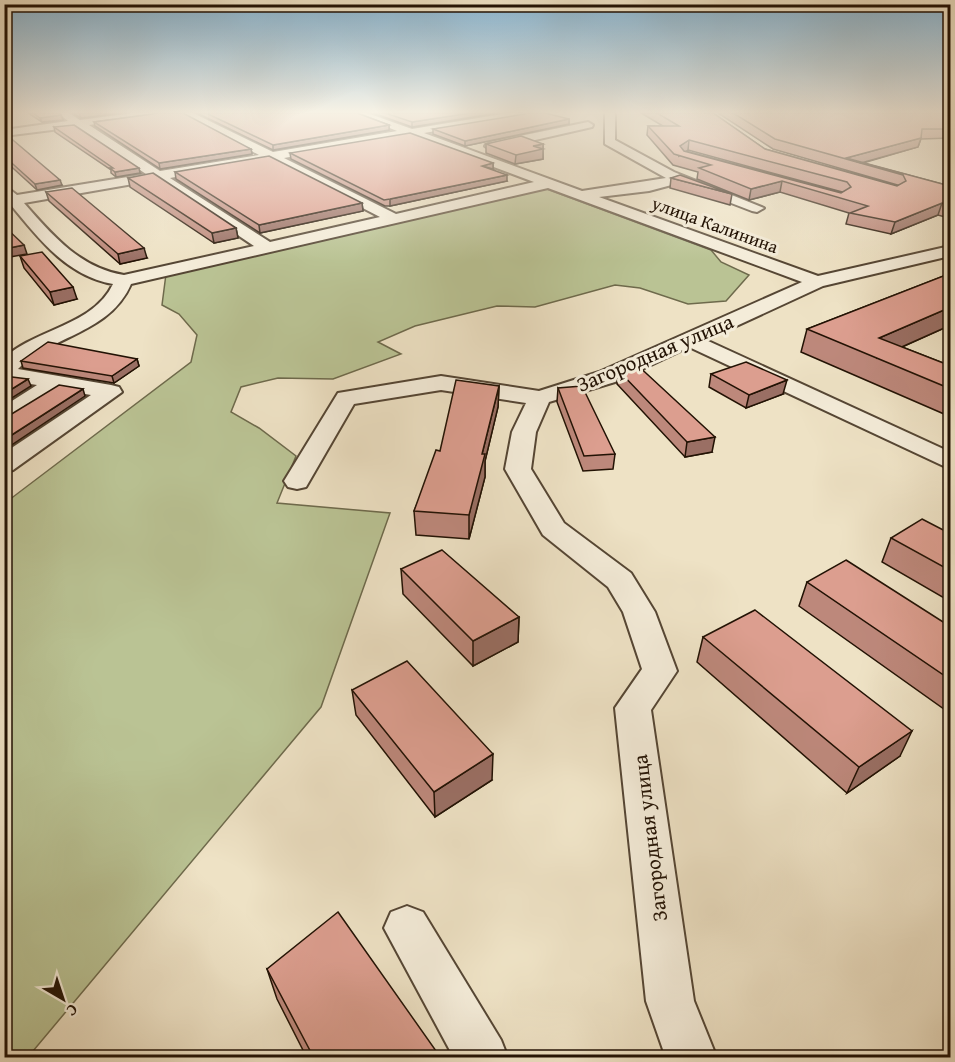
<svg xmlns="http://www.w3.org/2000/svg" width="955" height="1062" font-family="'Gentium Book Plus',serif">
<rect width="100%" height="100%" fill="#eee2c5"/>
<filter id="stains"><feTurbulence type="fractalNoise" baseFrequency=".00333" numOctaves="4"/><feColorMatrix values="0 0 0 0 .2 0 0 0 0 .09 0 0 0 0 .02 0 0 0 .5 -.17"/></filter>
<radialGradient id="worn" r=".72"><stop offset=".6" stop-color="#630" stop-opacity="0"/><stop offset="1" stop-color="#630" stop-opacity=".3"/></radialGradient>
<path fill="#bac394" stroke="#6e6a4c" stroke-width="1.5" d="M544 188 711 250 721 262 749 275 726 301 688 304 640 288 615 285 535 307 497 306 415 326 378 342 401 354 333 379 278 378 241 387 231 412 259 428 296 456 277 503 390 513 321 707 28 1057 5 1058V503L191 362 197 335 179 314 162 305 166 274Z"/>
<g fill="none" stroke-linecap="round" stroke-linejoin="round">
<defs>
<g id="minor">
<path d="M58 113H69L80 120 133 113H159L154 116 89 125 160 171 259 155 181 113H193L273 152 397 131 353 113H367L412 129 508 113H529L524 116 424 133 582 191 666 178 605 144V113H615V140L674 172 764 208 757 212 752 211 679 183 649 191 599 197 818 276 950 246V256L823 286 706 340 950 452V469L689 347 615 382 549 402 536 432 531 469 564 523 631 573 655 612 677 671 651 710 694 1001 717 1058H666L646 1001 615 708 642 669 623 612 608 587 543 535 505 469 512 432 526 403 441 390 354 404 306 487 297 489 288 487 284 481 338 393 441 376 539 391 599 372 802 282 548 188 131 284C110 333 53 335 18 369L111 385 119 387 122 392 13 470 4 473V453L91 395 61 390 12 421 4 423V406L37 385 4 380V358C37 328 93 326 113 284 67 276 39 239 11 205L4 206V185L17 195 146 174 76 127 4 136V130L68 121ZM410 136 534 182 396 214 284 158ZM270 160 380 217 270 242 170 178ZM156 180 254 246 124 275C80 268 52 235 24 203Z"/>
<path d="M588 122 593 125 592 127 491 150 485 146 491 142Z"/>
<path d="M407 906 423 912 501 1040 508 1058H454L384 928 391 912Z"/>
</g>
</defs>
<use href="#minor" stroke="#554634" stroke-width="4"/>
<use href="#minor" fill="#f4ecd9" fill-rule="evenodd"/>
</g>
<g fill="#bd887b" stroke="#221204" stroke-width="1.5" fill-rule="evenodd">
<path d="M28 113H59L61 115 63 120 42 122Z"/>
<path d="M73 113H119L81 118Z"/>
<path d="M197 113H357L389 125V130L273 150Z"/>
<path d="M373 113H497L412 127Z"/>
<path d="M641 113H713L765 149 897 186 898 185 773 149 718 113H951V138L921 139 918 147 863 163 946 185 951 184V215L945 217 938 215 891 234 846 224 849 213 780 192 749 200 697 179 698 172 673 165 647 135 648 126H663ZM688 150 842 192 841 193 685 151Z"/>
<path d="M153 114 251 149 252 154 160 169 95 126 94 122Z"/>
<path d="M569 119V124L465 146 433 134V129Z"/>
<path d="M54 127 140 173 116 177 111 173V170L55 132Z"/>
<path d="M4 138 62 185 37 190 4 160Z"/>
<path d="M486 144H543V159L515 164 486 153Z"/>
<path d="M290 153 493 163V169L507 181 390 206H385L291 159Z"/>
<path d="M175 172 362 203 363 211 260 233 176 179Z"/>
<path d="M128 178 236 228 238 238 214 243 130 187Z"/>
<path d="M671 178 732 194 730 205 670 188Z"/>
<path d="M46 192 147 258 120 264 49 201Z"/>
<path d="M20 256 77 299 54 305 24 268Z"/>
<path d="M951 273V325L902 347 951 366V417L801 352 807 329Z"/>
<path d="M137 359 139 366 114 383 23 368 21 361Z"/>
<path d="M618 370 712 452 685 457 617 384Z"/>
<path d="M711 374 783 394 746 408 709 387Z"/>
<path d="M499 386 498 407 485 461V477L469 539 416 535 414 511 440 451Z"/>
<path d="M558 388 615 454 613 469 583 471 557 402Z"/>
<path d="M951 534V602L882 562 891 538Z"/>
<path d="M401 569 519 617 518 642 473 666 403 594Z"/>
<path d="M807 582 951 627V714L799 606Z"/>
<path d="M703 637 900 756 847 793 697 662Z"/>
<path d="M352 690 492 780 435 817 356 715Z"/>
<path d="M267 969 441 1058H307L277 999Z"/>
</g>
<g fill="#9a6f64" stroke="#221204" stroke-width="1.5">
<path d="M79 113H119L81 118Z"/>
<path d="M470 113H497L412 127V122Z"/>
<path d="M61 115 63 120 42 122 40 118Z"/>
<path d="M569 119V124L465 146V141Z"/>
<path d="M389 125V130L273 150V145Z"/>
<path d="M921 138 918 147 861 163 846 158Z"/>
<path d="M689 140 688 150 679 156 680 146Z"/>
<path d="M543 144V159L515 164 516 155 533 146Z"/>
<path d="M251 149 252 154 160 169 159 163Z"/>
<path d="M493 163V169L482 166Z"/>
<path d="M139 168 140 173 116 177 115 172Z"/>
<path d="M507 175V181L390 206V199Z"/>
<path d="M60 180 62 185 37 190 35 184Z"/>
<path d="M782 181 780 192 749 200 751 189Z"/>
<path d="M362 203 363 211 260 233 259 225Z"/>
<path d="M942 203 938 215 891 234 895 222Z"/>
<path d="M949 205H951V215L945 217Z"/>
<path d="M236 228 238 238 214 243 212 233Z"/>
<path d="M24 245 27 254 4 258V249Z"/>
<path d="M144 248 147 258 120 264 118 254Z"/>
<path d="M73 287 77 299 54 305 50 292Z"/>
<path d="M951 307V325L877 358 879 338Z"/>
<path d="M137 359 139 366 114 383 112 376Z"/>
<path d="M28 379 31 386 4 403V394Z"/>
<path d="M787 380 783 394 746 408 749 395Z"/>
<path d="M499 386 498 407 485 461V477L469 539V515L482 454Z"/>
<path d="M83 389 85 396 4 450V440Z"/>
<path d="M715 437 712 452 685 457 687 442Z"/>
<path d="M519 617 518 642 473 666V641Z"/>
<path d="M912 731 900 756 847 793 859 767Z"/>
<path d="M493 754 492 780 435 817 434 792Z"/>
</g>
<g fill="#dc9e8f" stroke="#221204" stroke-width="1.5" fill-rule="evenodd">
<path d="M33 113H59L61 115 40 118Z"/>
<path d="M155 113H183L251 149 159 163 94 122 153 114Z"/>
<path d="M206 113H357L389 125 273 145Z"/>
<path d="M385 113H470L412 122Z"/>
<path d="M526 113H545L569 119 465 141 433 129 525 114Z"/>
<path d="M657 113H713L765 149 897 186 906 181 903 175 775 139 733 113H951V129H922L921 138 846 158 946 185 951 184V205L942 203 895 222 850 213 868 206 782 181 751 189 699 168 711 165 674 154 648 126H679ZM689 140 847 182 851 187 841 193 684 151 680 146Z"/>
<path d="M74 125 139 168 115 172 110 168H113L54 127Z"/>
<path d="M410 133 493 163 482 166 507 175 390 199 384 200 290 153Z"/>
<path d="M7 135 60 180 35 184 4 156V138Z"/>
<path d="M521 136 543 144 533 146 543 149 516 155 486 144Z"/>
<path d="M269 156 362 203 259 225 175 172Z"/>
<path d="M153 173 236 228 212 233 128 178Z"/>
<path d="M680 175 732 194 671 178Z"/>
<path d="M72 188 144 248 118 254 46 192Z"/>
<path d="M4 226 24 245 4 249Z"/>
<path d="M42 252 73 287 50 292 20 256Z"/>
<path d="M951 273V307L879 338 951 366V389L807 329Z"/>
<path d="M48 342 137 359 112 376 21 361Z"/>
<path d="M634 362 715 437 687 442 618 370Z"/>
<path d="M746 362 787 380 749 395 711 374Z"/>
<path d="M4 376 28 379 4 394Z"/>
<path d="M456 380 499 386 482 454H485L469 515 414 511 436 450 440 451Z"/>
<path d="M59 385 83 389 4 440V417L10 415Z"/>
<path d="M582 386 615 454 584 456 558 388Z"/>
<path d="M922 519 951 534V571L891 538Z"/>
<path d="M442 550 519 617 473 641 401 569Z"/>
<path d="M846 560 951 627V680L807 582Z"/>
<path d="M755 610 912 731 859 767 703 637Z"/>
<path d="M407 661 493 754 434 792 352 690Z"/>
<path d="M338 912 441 1058H314L267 969Z"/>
</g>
<linearGradient id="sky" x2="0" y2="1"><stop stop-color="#89b8d6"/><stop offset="0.43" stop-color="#f7f2e5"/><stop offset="1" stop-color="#f7f2e5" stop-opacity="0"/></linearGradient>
<rect width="955" height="261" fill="url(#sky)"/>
<g text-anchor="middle" stroke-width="6" stroke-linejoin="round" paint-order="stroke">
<g font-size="18" fill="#221204" stroke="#f4ecd9">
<text transform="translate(715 225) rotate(20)" y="6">улица Калинина</text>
</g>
<g font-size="21" fill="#221204" stroke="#f4ecd9">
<text transform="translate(655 353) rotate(-23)" y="7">Загородная улица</text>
<text transform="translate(650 838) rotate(-97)" y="7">Загородная улица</text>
</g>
</g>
<rect width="955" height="1062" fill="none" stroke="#eee2c5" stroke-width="24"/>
<rect x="6" y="6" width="943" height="1050" fill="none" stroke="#221204" stroke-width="3"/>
<rect x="12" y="12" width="931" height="1038" fill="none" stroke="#221204" stroke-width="1.5"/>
<g transform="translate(63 999) rotate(141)" stroke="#f4ecd9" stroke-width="4.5" paint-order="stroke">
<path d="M0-4.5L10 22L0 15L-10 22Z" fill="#221204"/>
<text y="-9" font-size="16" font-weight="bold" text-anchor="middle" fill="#221204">С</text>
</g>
<rect width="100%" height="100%" filter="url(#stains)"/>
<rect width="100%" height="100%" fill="url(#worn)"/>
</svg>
